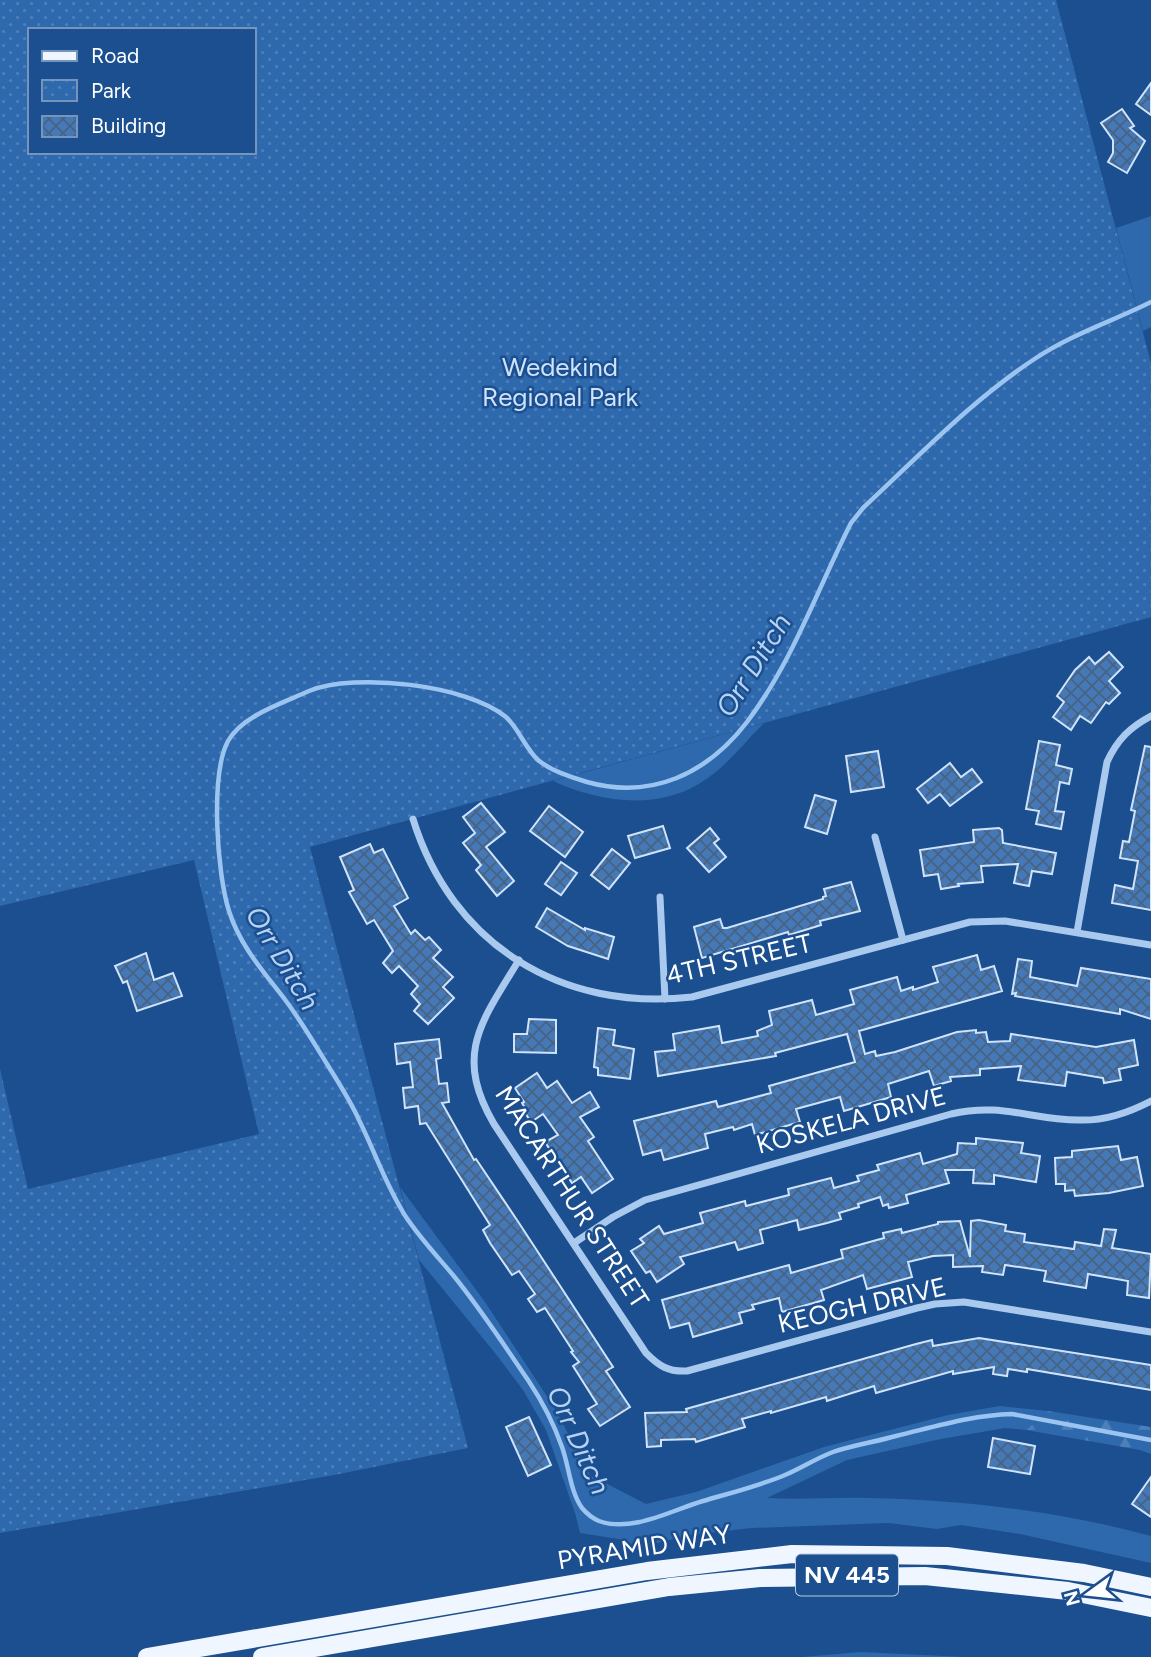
<svg xmlns="http://www.w3.org/2000/svg" width="1151" height="1657" font-family="Figtree,sans-serif">
<defs>
<pattern id="forest-firs" width="22" height="20" patternUnits="userSpaceOnUse" patternTransform="scale(1.75)"><rect width="22" height="20" fill="#2e69ad"/><path d="M5 1l3.5 6h-7zM16 11l3.5 6h-7z" fill="#4d80b9"/></pattern>
<pattern id="park-dots" width="8" height="8" patternUnits="userSpaceOnUse" patternTransform="scale(1.75)"><rect width="8" height="8" fill="#2e69ad"/><path d="M2 2h.1M6 6h.1" fill="none" stroke="#4d80b9" stroke-width="1.8" stroke-linecap="round"/></pattern>
<pattern id="building-cross-hatch" width="8" height="8" patternUnits="userSpaceOnUse" patternTransform="scale(1.75)"><rect width="8" height="8" fill="#4478b7"/><path d="M0 0l8 8M0 8l8-8" fill="none" stroke="#486282"/></pattern>
</defs>
<rect width="100%" height="100%" fill="#1b4f8f"/>
<g fill="#2e69ad">
<path d="M1151 216V327L1143 331 1116 228Z"/>
<path d="M764 723C745 742 726 767 702 782 657 811 599 802 553 781Z"/>
<path d="M400 1187 485 1302 554 1407 590 1475 646 1504 696 1492 824 1447 948 1415 1000 1406 1048 1411 1026 1430 1005 1428 941 1439 847 1460 767 1498C800 1500 835 1497 869 1498 963 1500 1060 1511 1151 1536V1563L1020 1534 961 1525 937 1529 888 1523 752 1528 690 1535 641 1547 618 1539 580 1533 575 1513 546 1430 523 1390 495 1353 419 1260Z"/>
<path d="M861 1652 965 1657H802Z"/>
</g>
<path fill="url(#forest-firs)" d="M1048 1411 1151 1427V1454L1140 1450 1026 1430Z"/>
<path fill="url(#park-dots)" fill-rule="evenodd" d="M0 0H1056L1151 363V617L310 847 468 1448 334 1475 0 1533V1069L28 1189 259 1134 194 860 0 906ZM30 30H254V152H30Z"/>
<g fill="none" stroke-linecap="round" stroke-linejoin="round">
<path stroke="#9cc4f0" stroke-width="4.5" d="M1151 302C1113 321 1072 334 1036 358 972 400 919 456 863 508L851 523C817 590 793 661 747 722 707 774 651 800 587 782 571 777 551 771 538 760 525 748 519 729 506 717 468 685 355 672 309 691 283 703 243 715 228 741 210 775 217 874 229 911 240 946 264 972 286 1001 301 1021 314 1043 327 1064 338 1082 350 1100 359 1120 375 1152 386 1186 406 1217 420 1238 437 1256 453 1275 480 1308 504 1345 528 1380 542 1401 554 1424 562 1447 569 1466 570 1491 582 1508 587 1514 592 1518 599 1521 632 1533 672 1510 703 1501 730 1493 759 1486 785 1475 801 1468 817 1458 833 1452 853 1445 875 1442 896 1436 934 1427 972 1415 1012 1414L1151 1440"/>
</g>
<g fill="url(#building-cross-hatch)" stroke="#cfe3fa" stroke-width="2">
<path d="M1151 83V115L1136 104Z"/>
<path d="M1122 109 1134 126 1130 128 1145 141 1127 173 1108 162 1113 153V140L1101 123Z"/>
<path d="M1109 652 1123 667 1109 681 1120 693 1109 704 1106 702 1091 723 1080 716 1071 730 1053 717 1064 702 1057 696 1075 670 1089 657 1095 664Z"/>
<path d="M1039 741 1060 745 1056 765 1072 769 1069 784 1060 782 1055 811 1064 812 1061 829 1036 824 1039 811 1026 809Z"/>
<path d="M1145 746 1151 747V910L1112 903 1115 885 1133 889 1138 861 1120 858 1123 841 1129 842 1135 811 1131 810Z"/>
<path d="M878 751 884 787 851 792 846 756Z"/>
<path d="M950 763 961 777 972 769 982 782 950 806 940 794 928 803 917 789Z"/>
<path d="M815 795 836 801 827 834 805 827Z"/>
<path d="M481 803 505 832 486 847 514 881 497 896 476 870 481 865 463 843 475 833 463 817Z"/>
<path d="M549 806 583 832 565 857 530 831Z"/>
<path d="M663 826 670 848 635 858 628 836Z"/>
<path d="M710 828 719 839 714 843 726 857 709 872 687 848Z"/>
<path d="M999 828 1002 830 1003 843 1056 853 1052 874 1032 871 1029 886 1014 883 1018 864 981 866 983 882 958 884 959 886 941 889 938 874 924 876 920 850 974 842 973 830Z"/>
<path d="M370 844 374 853 383 849 408 898 394 906 411 934 415 930 425 940 429 937 441 950 433 958 453 977 443 987 454 998 428 1024 414 1011 420 1004 411 994 418 986 399 966 392 973 383 963 393 951 374 920 367 924 349 892 354 890 340 857Z"/>
<path d="M612 849 630 863 609 889 591 875Z"/>
<path d="M561 862 577 873 561 895 545 884Z"/>
<path d="M851 882 860 911 820 921 821 925 789 935 788 932 702 958 694 927 720 919 723 928H727L823 899V897L826 896 824 889Z"/>
<path d="M547 908 585 930V928L614 937 608 959 568 946 536 927Z"/>
<path d="M146 953 154 980 173 973 182 996 137 1011 127 981 123 983 115 966Z"/>
<path d="M977 955 981 970 994 966 1002 991 859 1031 865 1054 875 1051 876 1056 895 1052 957 1032 976 1030V1033L986 1032 988 1042 1010 1041 1011 1034 1096 1047 1134 1040 1138 1065 1119 1069 1121 1080 1104 1083 1103 1078 1067 1072 1065 1086 1018 1080 1021 1066 980 1069V1075L950 1077 951 1081 934 1086 929 1071 888 1084 891 1097 861 1106 844 1111 840 1097 796 1109 800 1122 793 1124 755 1135 752 1124 734 1130 733 1127 705 1134 708 1148 664 1160 661 1150 643 1155 634 1121 716 1101 718 1107 771 1093 769 1086 855 1062 847 1034 775 1053 776 1056 658 1076 655 1052 675 1050 673 1034 719 1026 722 1043 758 1036 757 1031 772 1025 769 1011 812 1000 816 1015 854 1004 850 990 897 977 901 991 913 987V990L938 982 933 967Z"/>
<path d="M1018 959 1032 961 1030 977 1077 986 1081 968 1151 979V1019L1120 1009V1014L1015 996 1016 993 1012 994Z"/>
<path d="M529 1019 556 1020V1053L514 1052V1034H527Z"/>
<path d="M598 1028 615 1030 613 1045 634 1049 630 1079 598 1075V1068L594 1067Z"/>
<path d="M439 1039 441 1058 436 1059 439 1084 447 1083 449 1102 442 1103 474 1160 476 1159 519 1223 613 1367 606 1371 630 1407 600 1426 588 1409 597 1404 573 1366 579 1362 571 1352 573 1351 545 1308 537 1312 528 1299 535 1294 519 1271 512 1275 490 1243 483 1230 490 1225 426 1123 420 1124 418 1106 405 1108 403 1088 413 1087 410 1062 397 1064 395 1044Z"/>
<path d="M537 1073 547 1088 557 1081 572 1103 590 1092 599 1107 580 1117 594 1137 588 1141 613 1179 592 1193 581 1177 572 1183 545 1142 558 1135 543 1114 531 1122 524 1111 525 1108 522 1103 524 1102 515 1088Z"/>
<path d="M976 1138 1023 1143 1021 1153 1040 1156 1036 1182 994 1175V1184L973 1183 974 1170H945L949 1183 906 1195 908 1203 889 1208 888 1204 883 1206 880 1197 858 1204 859 1207 839 1213 841 1219 827 1223 799 1230 797 1220 760 1230 763 1243 738 1250 735 1242 680 1257 684 1264 657 1282 650 1271 646 1273 631 1251 644 1243 640 1239 659 1226 664 1234 703 1223 700 1213 745 1201 746 1206 789 1195 788 1189 831 1178 834 1188 859 1181 857 1176 879 1170 877 1165 920 1153 923 1164 957 1154 958 1143 976 1144Z"/>
<path d="M1118 1146 1121 1160 1137 1157 1143 1186 1109 1193 1075 1196 1074 1190 1065 1191V1184H1056L1055 1158 1072 1157V1151Z"/>
<path d="M979 1220 1006 1225 1005 1231 1025 1234 1024 1242 1074 1249 1075 1242 1101 1246 1104 1229 1116 1230 1112 1248 1151 1254 1149 1298 1127 1295 1128 1281 1088 1274 1086 1288 1044 1281 1046 1271 1005 1265 1003 1275 982 1272 983 1266 953 1267V1255L933 1256 908 1262 912 1277 867 1289 863 1275 821 1290 824 1300 782 1312 779 1298 752 1305 754 1309 739 1313 742 1323 693 1337 689 1323 670 1328 662 1300 789 1265 791 1273 843 1258 841 1250 884 1238 883 1233 901 1229 902 1233 938 1224V1222L960 1221 970 1257 971 1221Z"/>
<path d="M979 1338 1151 1365V1390L1027 1369V1372L1008 1369 1007 1376 993 1374 994 1367 953 1374V1371L876 1393 874 1386 827 1401 826 1397 771 1413V1411L742 1419 745 1427 696 1442 695 1439 661 1440V1446L647 1447 645 1413 687 1412 686 1409 916 1344 932 1340 933 1346Z"/>
<path d="M529 1417 551 1465 528 1476 506 1427Z"/>
<path d="M993 1438 1035 1446 1030 1474 988 1467Z"/>
<path d="M1151 1477V1517L1132 1504Z"/>
</g>
<g fill="none" stroke-linecap="round" stroke-linejoin="round">
<g stroke="#a9c9ee" stroke-width="7">
<path d="M413 819C452 945 562 1012 692 997L970 922 1005 921 1151 945"/>
<path d="M875 837 903 940"/>
<path d="M660 897 665 999"/>
<path d="M1077 932 1107 762C1117 740 1130 727 1151 716"/>
<path d="M519 960C482 1021 453 1054 494 1124L646 1353C659 1366 668 1372 687 1371L917 1308 935 1304 964 1302 1151 1332"/>
<path d="M574 1243 613 1217 645 1200 951 1114C1002 1102 1031 1120 1079 1120 1103 1121 1130 1112 1151 1101"/>
</g>
<g stroke="#f0f6ff" stroke-width="18">
<path d="M147 1657 647 1571 792 1554 947 1556 1084 1573 1151 1587"/>
<path d="M262 1657 669 1587 760 1578 925 1576 1068 1591 1151 1608"/>
</g>
</g>
<g text-anchor="middle" stroke-width="5" stroke-linejoin="round" paint-order="stroke">
<rect fill="#1b4f8f" stroke="#bbcadd" stroke-width="2" x="796" y="1554.5" width="102" height="41" rx="5"/>
<g font-size="24" font-weight="bold" fill="#fff">
<text x="847" y="1583">NV 445</text>
</g>
<g font-size="26" fill="#cfe3fa" stroke="#1b4f8f">
<text x="560" y="376">Wedekind<tspan x="560" dy="30">Regional Park</tspan></text>
</g>
<g font-size="26" fill="#fff" stroke="#1b4f8f">
<text transform="translate(739 959) rotate(-13)" y="9">4TH STREET</text>
<text transform="translate(851 1120) rotate(-15)" y="9">KOSKELA DRIVE</text>
<text transform="translate(572 1197) rotate(57)" y="9">MACARTHUR STREET</text>
<text transform="translate(862 1305) rotate(-13)" y="9">KEOGH DRIVE</text>
<text transform="translate(644 1547) rotate(-9)" y="9">PYRAMID WAY</text>
</g>
<g font-size="28" font-style="italic" fill="#b5d3f5" stroke="#1b4f8f">
<text transform="translate(753 665) rotate(-58)" y="10">Orr Ditch</text>
<text transform="translate(283 958) rotate(59)" y="10">Orr Ditch</text>
<text transform="translate(579 1440) rotate(66)" y="10">Orr Ditch</text>
</g>
</g>
<rect x="28" y="28" width="228" height="126" fill="#1b4f8f" stroke="#7695bc" stroke-width="2"/>
<rect x="42" y="51" width="35" height="10" fill="#f0f6ff" stroke="#7695bc" stroke-width="2"/>
<text x="91" y="63" font-size="21" fill="#ffffff">Road</text>
<rect x="42" y="80" width="35" height="21" fill="url(#park-dots)" stroke="#7695bc" stroke-width="2"/>
<text x="91" y="98" font-size="21" fill="#ffffff">Park</text>
<rect x="42" y="116" width="35" height="21" fill="url(#building-cross-hatch)" stroke="#7695bc" stroke-width="2"/>
<text x="91" y="133" font-size="21" fill="#ffffff">Building</text>
<g transform="translate(1088 1594) rotate(255)" stroke="#1b4f8f" stroke-width="5" paint-order="stroke">
<path d="M0-5L12 26L0 18L-12 26Z" fill="#ffffff"/>
<text y="-10" font-size="19" font-weight="bold" text-anchor="middle" fill="#ffffff">N</text>
</g>
</svg>
